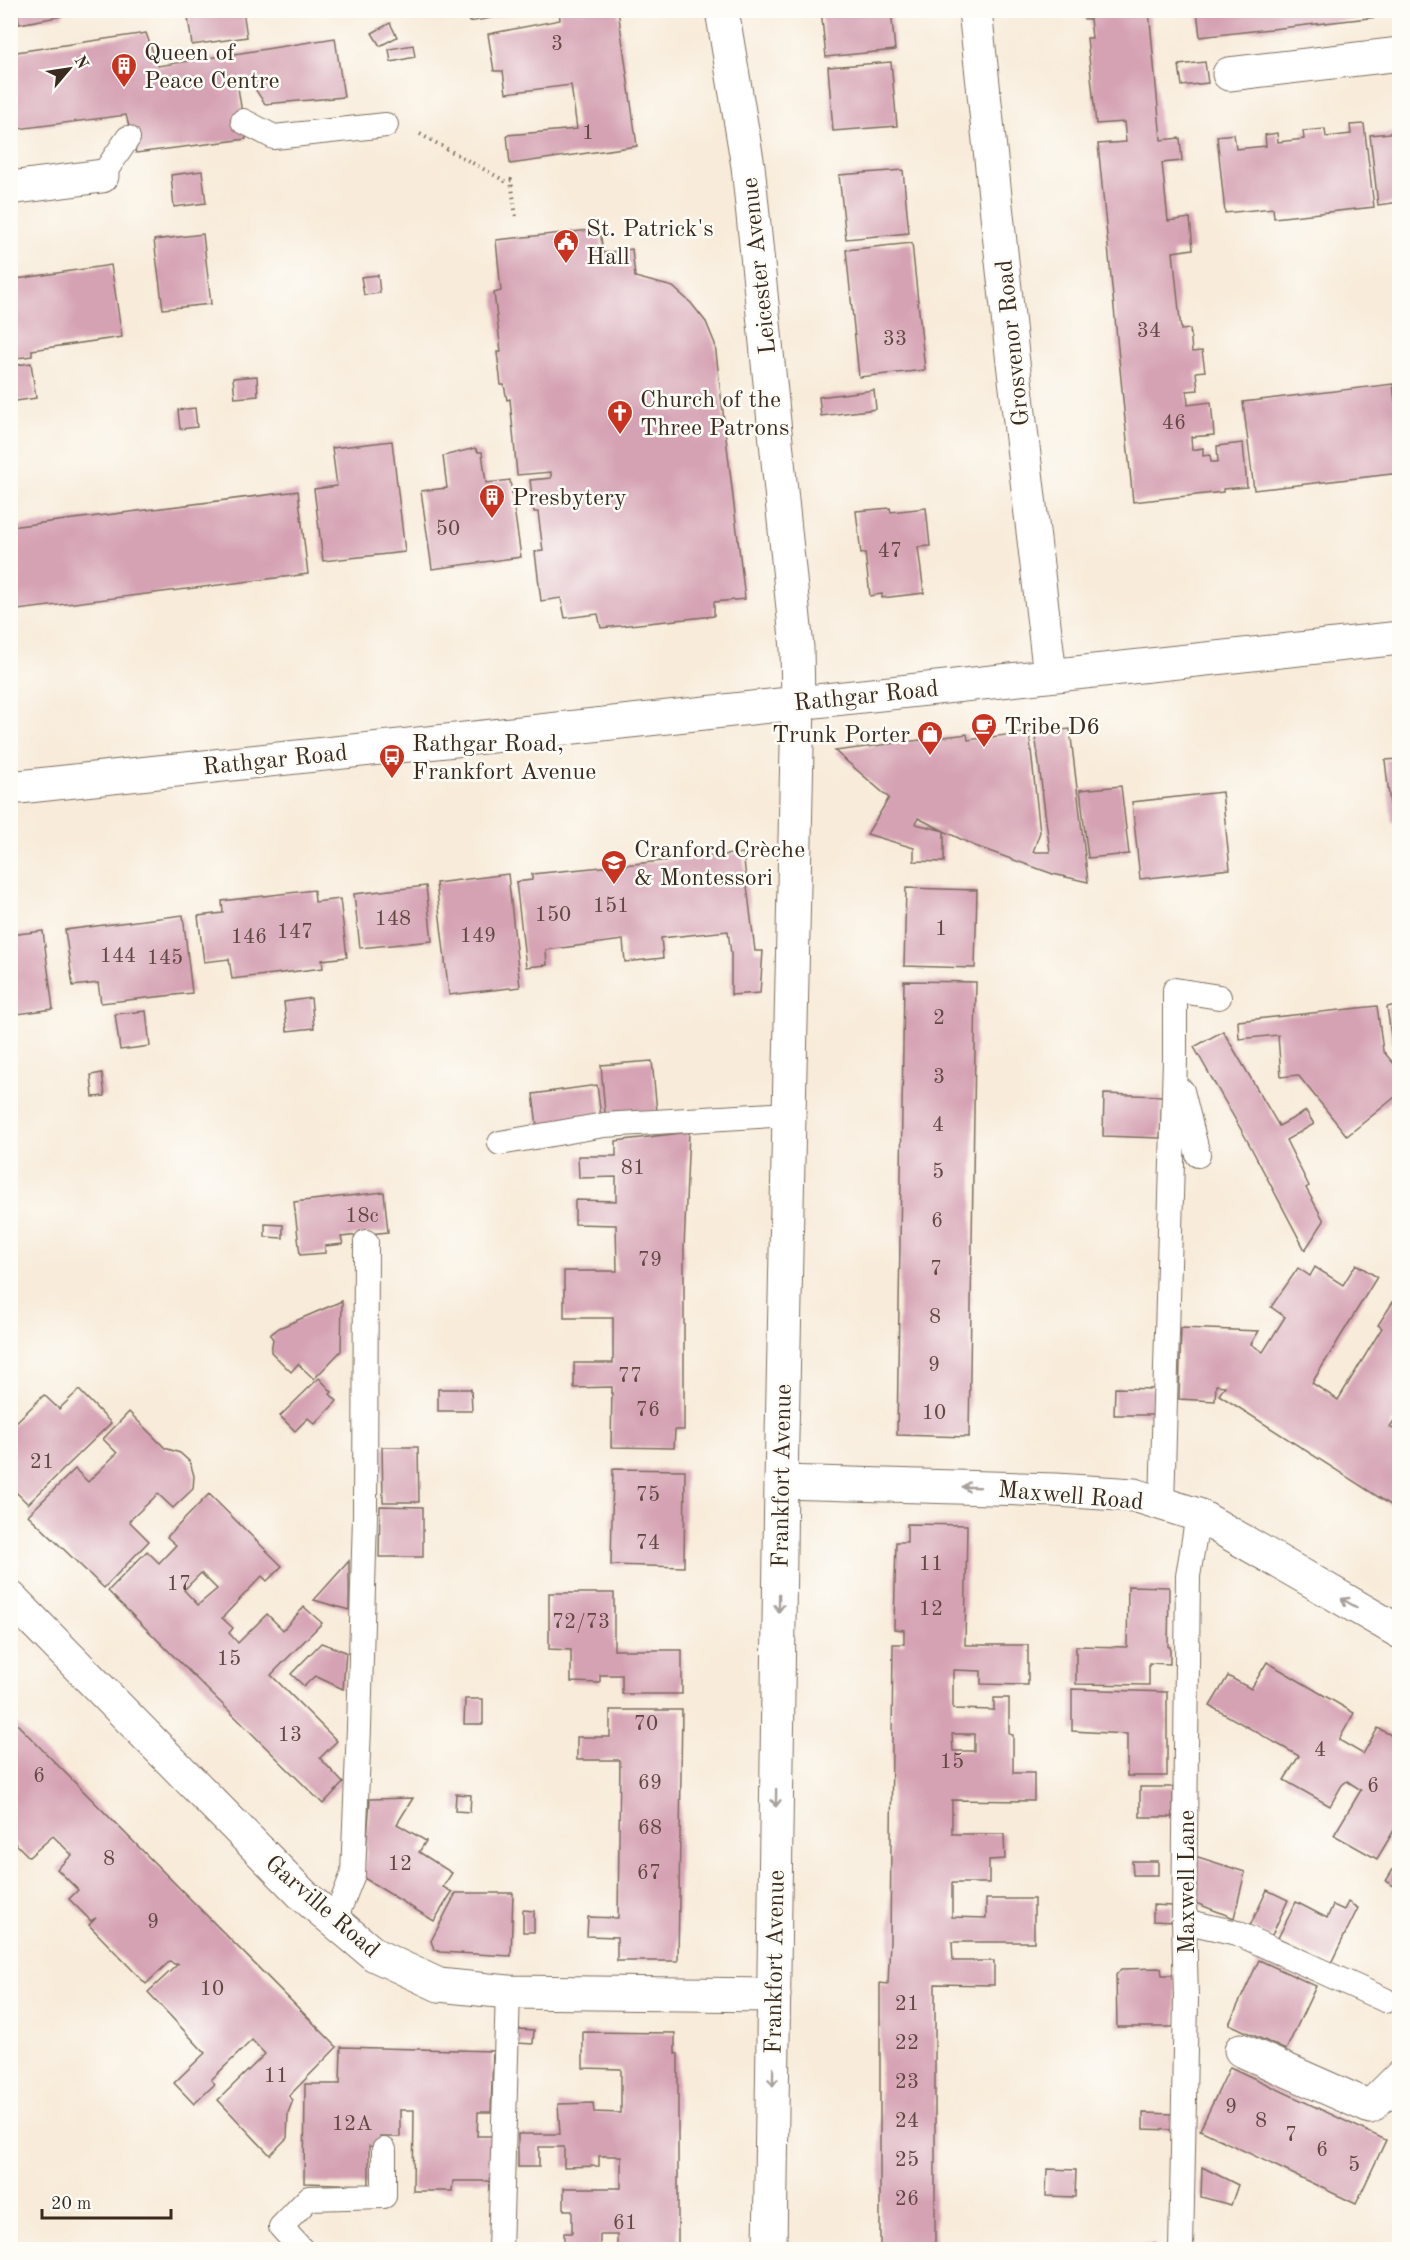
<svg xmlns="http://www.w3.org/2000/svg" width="1410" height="2260" font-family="'Old Standard TT',serif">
<rect width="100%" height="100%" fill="#fdfcf7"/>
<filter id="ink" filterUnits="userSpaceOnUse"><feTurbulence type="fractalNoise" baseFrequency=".0167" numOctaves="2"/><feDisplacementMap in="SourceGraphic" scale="12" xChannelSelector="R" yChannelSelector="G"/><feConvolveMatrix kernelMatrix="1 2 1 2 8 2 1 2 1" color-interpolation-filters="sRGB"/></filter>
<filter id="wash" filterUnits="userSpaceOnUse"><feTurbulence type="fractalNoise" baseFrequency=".008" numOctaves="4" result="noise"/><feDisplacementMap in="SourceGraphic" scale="24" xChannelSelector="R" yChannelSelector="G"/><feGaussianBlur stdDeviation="1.35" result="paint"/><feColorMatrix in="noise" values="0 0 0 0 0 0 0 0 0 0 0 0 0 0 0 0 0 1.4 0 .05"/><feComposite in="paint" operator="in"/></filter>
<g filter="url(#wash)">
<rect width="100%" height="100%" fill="#f8ebd9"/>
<g id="blocks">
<g fill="#d5a2b3" fill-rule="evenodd">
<path d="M10 10H62L63 16 19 24 18 13H10Z"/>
<path d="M187 10H243L247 37 192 45Z"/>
<path d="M467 10H524L525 12 469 22Z"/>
<path d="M559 10H618L637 146 510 164 507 135 577 129 571 85 506 93 503 71H494L488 34 560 20Z"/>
<path d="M821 10H891L895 50 826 57Z"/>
<path d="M1083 10H1149L1161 140 1180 138 1182 161 1162 163 1168 221 1190 218 1193 249 1173 252 1181 330 1190 329 1192 352 1202 351 1205 371 1196 372 1198 390 1187 391 1188 405 1211 402 1214 435 1191 437 1192 450 1203 448V456L1210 455 1211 462H1218L1217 446 1243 443 1247 487 1223 489V492L1133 502 1098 144 1126 142 1124 122 1096 124 1087 38H1092L1090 19H1084Z"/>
<path d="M1197 10H1386V16L1200 37Z"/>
<path d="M390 23 397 37 380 46 372 33Z"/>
<path d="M146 33 158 66 335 38 344 97 265 104 247 77 237 81 246 139 136 153 126 115 10 130V53Z"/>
<path d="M413 45 415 57 391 62 389 49Z"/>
<path d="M891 62 897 126 833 131 828 67Z"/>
<path d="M1205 62 1208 83 1182 86 1179 65Z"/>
<path d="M1364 124 1374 207 1274 218 1273 208 1225 213 1217 136 1234 134 1236 149 1266 146 1265 135 1277 133 1278 142 1304 139 1303 131 1325 129 1326 137 1351 134 1350 125Z"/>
<path d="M1400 132V202L1378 205 1370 135Z"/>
<path d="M903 170 909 233 846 239 839 175Z"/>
<path d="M202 171 206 203 174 207 171 175Z"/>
<path d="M600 229 603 253 632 249 635 277 673 287 691 303 706 322 715 344 745 599 714 602V616L601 628 598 614 565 618 561 598 541 601 535 552 543 551 538 512H534L530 480 551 478V472L517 475 510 399 507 400 504 385H501L497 352H501L494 293 501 291 496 240Z"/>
<path d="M203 234 211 304 163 309 154 240Z"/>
<path d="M912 243 925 370 859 377 846 250Z"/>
<path d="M111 265 122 337 32 350V356L10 359V280Z"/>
<path d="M378 275 380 293 364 295 361 277Z"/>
<path d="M31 363 36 398 10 402V366Z"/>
<path d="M257 376 258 396 235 398 233 378Z"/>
<path d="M1393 384 1395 401 1400 400V473L1254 490 1243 402Z"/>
<path d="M874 390 876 409 821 416 819 397Z"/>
<path d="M195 408 197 427 180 429 178 410Z"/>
<path d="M392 441 405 552 323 561 314 489 337 486 332 448Z"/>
<path d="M475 448 478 452H482L486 483 510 480 521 557 432 569 421 491 447 488 443 456Z"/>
<path d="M298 491 308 574 10 611V527Z"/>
<path d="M890 508 891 512 926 508 930 546 918 547 924 593 882 598V594L870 596 865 553 861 554 856 511Z"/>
<path d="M1070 729 1088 882 1053 874 975 846 944 831V862L914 861V848L867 834 889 798 835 751 967 734 968 740 1029 732 1040 832 1033 852H1050L1035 733ZM918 818 944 831 916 824Z"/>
<path d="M1400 759V822L1392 823 1385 760Z"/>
<path d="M1121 786 1129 854 1088 858 1080 790Z"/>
<path d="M1222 792 1230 869 1140 879 1132 802Z"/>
<path d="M743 853 755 951H763L760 993 731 995V954L728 931 661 938 663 958 625 962 623 940 546 950 547 965 526 967 516 882 532 880V874Z"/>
<path d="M508 874 520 987 449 995 436 883Z"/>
<path d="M426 886 432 941 360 948 354 894Z"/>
<path d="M906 888 977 890 975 968 904 966Z"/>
<path d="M314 890 315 902 340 899 347 957 322 960 323 968 232 979 229 959 204 962 198 916 223 913 222 901Z"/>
<path d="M183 915 192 993 101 1003 98 983 73 986 65 930Z"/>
<path d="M43 931 53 1009 10 1015V935Z"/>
<path d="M904 981 976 982 969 1437 897 1435Z"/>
<path d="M311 998 314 1028 287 1031 284 1002Z"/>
<path d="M1400 1004V1053L1392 1042 1387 1007Z"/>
<path d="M1377 1006 1383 1051 1400 1071V1093L1347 1136 1298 1075 1281 1077 1278 1035 1239 1039 1238 1021Z"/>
<path d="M146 1011 150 1046 120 1050 115 1014Z"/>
<path d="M1223 1031 1279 1126 1306 1111 1314 1124 1286 1140 1309 1186 1306 1188 1324 1221 1305 1250 1247 1140 1194 1047Z"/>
<path d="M652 1061 657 1111 616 1115V1112L605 1113 601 1065Z"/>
<path d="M102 1073 105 1096 93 1097 91 1075Z"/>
<path d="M597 1085 601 1117 537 1126 533 1094Z"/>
<path d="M1104 1094 1162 1096 1160 1138 1103 1136Z"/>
<path d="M689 1132 684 1248V1430H675L674 1448 611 1447 612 1387 574 1388V1363H613V1318H564V1271H617L616 1225 575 1224V1200L616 1201V1177L579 1178 578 1156H616V1141Z"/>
<path d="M384 1192 388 1232 341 1237 343 1244 325 1246V1253L300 1255 294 1202Z"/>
<path d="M265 1224 283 1225V1238L265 1237Z"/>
<path d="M1356 1264 1377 1277 1312 1383 1338 1400 1382 1328 1378 1325 1400 1291V1411L1390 1427 1400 1433V1511L1219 1395 1225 1386 1216 1385 1215 1401 1179 1399 1181 1328 1259 1331 1251 1344 1263 1352 1285 1317 1271 1307 1298 1268 1310 1276 1315 1267 1343 1285Z"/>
<path d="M342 1301 341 1351 314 1379 298 1364 291 1372 271 1352 273 1339 270 1335 279 1328Z"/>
<path d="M319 1378 332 1392 330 1394 337 1401 315 1424 308 1418 295 1431 280 1416Z"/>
<path d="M1115 1388 1154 1389 1153 1415H1114Z"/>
<path d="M438 1389H471L472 1411H438Z"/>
<path d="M79 1390 111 1423 28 1504 17 1493 12 1499 10 1428 44 1395 59 1409Z"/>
<path d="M129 1412 165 1448 180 1453 190 1462 194 1476 193 1489 173 1508 158 1494 129 1521 149 1541 104 1588 28 1515 75 1469 88 1482 117 1453 103 1439Z"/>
<path d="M382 1447H418L419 1502H383Z"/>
<path d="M613 1469 685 1470 684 1567 611 1565Z"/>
<path d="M209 1494 282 1566 267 1581 262 1576 222 1618 233 1628 229 1633 238 1643 267 1614 283 1630 304 1607 322 1623 271 1675 337 1741 320 1758 343 1783 323 1804 108 1591 147 1551 159 1563 176 1545 167 1537ZM201 1573 217 1589 198 1605 184 1590Z"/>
<path d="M380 1506 423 1507V1557H379Z"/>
<path d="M907 1524 967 1525 965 1645H1028V1685L981 1684V1671L953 1670V1709L994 1710V1698H1009V1734L1013 1735V1773H1034V1801L952 1800V1834H1004L1005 1859 989 1860V1883H952V1917L986 1918V1899H1034V1942H952L953 1961H994V1985L935 1984V2250H880V1983L888 1984 890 1941 893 1644H904V1630L894 1629 896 1542H907ZM952 1734H974V1751H953Z"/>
<path d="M349 1561V1610L314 1600Z"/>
<path d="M1128 1586 1169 1587 1168 1647H1170V1664L1149 1663V1685L1076 1684V1646L1127 1647Z"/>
<path d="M549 1593H614V1650H682V1694H622V1675H600V1683L571 1682V1650L549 1649Z"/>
<path d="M321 1643 346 1652 343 1689 315 1676 304 1686 291 1674Z"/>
<path d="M1267 1662 1354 1713 1339 1740 1363 1754 1378 1728 1400 1740V1820L1377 1859 1334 1835 1361 1790 1347 1781 1342 1785 1330 1806 1284 1780 1299 1756 1210 1706 1228 1676 1251 1689Z"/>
<path d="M1072 1689 1167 1692V1776H1127V1734L1072 1731Z"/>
<path d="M465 1699H483V1724H464Z"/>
<path d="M610 1710H682L678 1961H617V1937L587 1936 588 1917 618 1918 620 1760H577V1737H610Z"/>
<path d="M10 1717 337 2047 289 2096 293 2100 288 2113 287 2138 270 2155 218 2100 265 2054 252 2040 211 2080 215 2084 194 2104 174 2083 205 2053 148 1992 178 1964H174L170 1961 146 1984 89 1925 96 1918 91 1921 69 1899 78 1890 57 1869 72 1855 53 1836 29 1857 10 1838Z"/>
<rect x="1140" y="1787" width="33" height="30"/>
<path d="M456 1794 471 1795 470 1812 455 1811Z"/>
<path d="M413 1798 397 1824 426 1841 419 1852 452 1873 443 1887 452 1892 434 1921 364 1878 370 1799Z"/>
<path d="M1195 1856 1245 1872 1234 1918 1193 1902Z"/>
<path d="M1400 1858V1890L1386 1881Z"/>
<path d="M1132 1861H1158V1875H1133Z"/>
<path d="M1267 1890 1288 1900 1271 1937 1250 1926Z"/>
<path d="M456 1893H513L511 1956 440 1952 434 1949 431 1941Z"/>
<path d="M1296 1902 1327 1918 1333 1905 1344 1910 1348 1902 1358 1908 1331 1963 1278 1938Z"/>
<path d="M1153 1905 1172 1906V1922L1153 1921Z"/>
<path d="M523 1910 534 1911V1932H523Z"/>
<path d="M1259 1960 1316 1986 1286 2050 1229 2024Z"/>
<path d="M1161 1968 1162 1975H1175L1176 2027H1117L1116 1975 1121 1969Z"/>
<path d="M518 2029 534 2030 533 2044 517 2043Z"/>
<path d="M583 2032 675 2033V2053L678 2054V2250H617V2235H600V2250H564V2233H572V2210H564V2188H621V2156H599V2166L564 2167V2147H539V2167H518V2134H560L558 2104 593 2103 594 2112 621 2113V2069L583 2068Z"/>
<path d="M341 2047 493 2051 491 2112H478L477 2136H493L492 2181H453L452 2191H413L414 2110H400V2137H380L379 2147 369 2146V2185L304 2183 305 2084H340Z"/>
<path d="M1230 2067 1386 2140 1356 2204 1200 2130Z"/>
<path d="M1143 2113 1173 2114 1172 2130 1143 2129Z"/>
<path d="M1202 2167 1238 2185 1231 2205 1201 2197Z"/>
<path d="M1047 2169 1076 2170 1075 2197 1046 2196Z"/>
<path d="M19 2244 24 2250H12Z"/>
<path d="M1155 2244V2250H1125V2245Z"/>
</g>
</g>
</g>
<g filter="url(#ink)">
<use href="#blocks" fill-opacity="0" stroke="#7d6e5f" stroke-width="1.5"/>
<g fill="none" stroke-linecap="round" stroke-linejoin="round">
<defs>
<g id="lane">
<path d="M243 121 274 137 386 125"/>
<path d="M102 176 128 138"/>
<path d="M1182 1091 1198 1155"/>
<path d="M500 1143 604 1125 790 1114"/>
<path d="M1162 1504 1175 1059V990L1219 997"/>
<path d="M1184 1921 1237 1933 1385 2000"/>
<path d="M334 1922 353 1874 359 1728 365 1517 366 1242"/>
<path d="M302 2250 281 2227 309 2198 384 2196V2150"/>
<path d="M500 2250 508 1992"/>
<path d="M1181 2250 1186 1999 1184 1921 1188 1576 1198 1515"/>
</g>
<g id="street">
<path d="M975 10 1012 354 1050 675"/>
<path d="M1229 74 1400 54"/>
<path d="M10 188 102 176"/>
<path d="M781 1482 1056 1490 1134 1495 1198 1515 1400 1632"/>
<path d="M10 1597 303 1895 375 1955 439 1985 508 1992 774 1995"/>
<path d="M1241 2050 1370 2107 1400 2077"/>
<path d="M770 2250 781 1482 798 702"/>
</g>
<g id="secondary">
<path d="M722 10 748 166 797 648 798 702"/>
<path d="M10 788 1400 638"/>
</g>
</defs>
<use href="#lane" stroke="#7d6e5f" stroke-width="26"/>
<use href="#street" stroke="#7d6e5f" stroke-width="35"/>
<use href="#secondary" stroke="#7d6e5f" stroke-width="35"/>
<path stroke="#7d6e5f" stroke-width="4" stroke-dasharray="1.5 4.5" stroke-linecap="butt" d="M420 134 505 181 511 180 516 217"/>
<use href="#lane" stroke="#fff" stroke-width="24"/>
<use href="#street" stroke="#fff" stroke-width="33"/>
<use href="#secondary" stroke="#fff" stroke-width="33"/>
</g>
<defs><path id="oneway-shaft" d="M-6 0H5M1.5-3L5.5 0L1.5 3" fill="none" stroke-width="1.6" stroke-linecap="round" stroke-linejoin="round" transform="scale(1.5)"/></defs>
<g stroke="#a79f9a">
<use href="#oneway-shaft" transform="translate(971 1487) rotate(-178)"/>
<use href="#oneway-shaft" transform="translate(779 1603) rotate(91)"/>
<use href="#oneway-shaft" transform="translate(1349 1603) rotate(-150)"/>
<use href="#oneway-shaft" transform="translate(776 1798) rotate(91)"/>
<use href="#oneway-shaft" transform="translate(773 2077) rotate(91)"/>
</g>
</g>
<defs>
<symbol id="building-pin" viewBox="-11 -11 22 30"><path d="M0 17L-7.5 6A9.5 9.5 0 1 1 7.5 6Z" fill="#c8321e" stroke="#fdfcf7"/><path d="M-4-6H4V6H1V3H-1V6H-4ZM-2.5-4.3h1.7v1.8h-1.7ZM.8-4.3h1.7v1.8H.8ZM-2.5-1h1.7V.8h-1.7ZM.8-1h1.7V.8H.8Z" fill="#fff"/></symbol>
<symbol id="civic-pin" viewBox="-11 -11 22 30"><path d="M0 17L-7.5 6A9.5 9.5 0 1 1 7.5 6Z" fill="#c8321e" stroke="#fdfcf7"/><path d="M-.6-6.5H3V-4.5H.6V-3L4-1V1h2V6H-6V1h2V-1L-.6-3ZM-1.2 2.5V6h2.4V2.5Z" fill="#fff"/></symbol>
<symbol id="church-pin" viewBox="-11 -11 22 30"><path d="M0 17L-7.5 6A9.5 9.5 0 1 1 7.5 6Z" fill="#c8321e" stroke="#fdfcf7"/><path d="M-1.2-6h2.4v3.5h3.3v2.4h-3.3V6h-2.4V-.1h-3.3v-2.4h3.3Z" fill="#fff"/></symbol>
<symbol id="cafe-pin" viewBox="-11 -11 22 30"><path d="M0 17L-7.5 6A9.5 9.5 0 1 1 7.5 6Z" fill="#c8321e" stroke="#fdfcf7"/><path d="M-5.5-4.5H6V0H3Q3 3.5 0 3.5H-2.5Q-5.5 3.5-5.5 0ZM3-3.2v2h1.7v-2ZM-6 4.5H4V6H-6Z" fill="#fff"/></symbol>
<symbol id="shop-pin" viewBox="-11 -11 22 30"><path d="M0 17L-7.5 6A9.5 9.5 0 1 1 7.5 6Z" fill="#c8321e" stroke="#fdfcf7"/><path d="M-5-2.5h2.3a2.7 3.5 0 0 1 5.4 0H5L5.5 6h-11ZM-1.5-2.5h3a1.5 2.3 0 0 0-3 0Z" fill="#fff"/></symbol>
<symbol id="bus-pin" viewBox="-11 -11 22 30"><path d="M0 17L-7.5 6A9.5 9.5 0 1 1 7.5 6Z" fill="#c8321e" stroke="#fdfcf7"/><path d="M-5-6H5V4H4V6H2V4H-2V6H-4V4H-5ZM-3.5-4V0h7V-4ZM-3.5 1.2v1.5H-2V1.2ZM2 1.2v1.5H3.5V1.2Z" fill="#fff"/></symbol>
<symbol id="school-pin" viewBox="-11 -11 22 30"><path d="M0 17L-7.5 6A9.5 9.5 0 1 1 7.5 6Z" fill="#c8321e" stroke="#fdfcf7"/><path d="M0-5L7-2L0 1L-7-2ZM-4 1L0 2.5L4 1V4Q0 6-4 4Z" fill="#fff"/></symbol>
</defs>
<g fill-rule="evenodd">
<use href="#building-pin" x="109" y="51" width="30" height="40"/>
<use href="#civic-pin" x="551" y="227" width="30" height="40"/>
<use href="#church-pin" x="605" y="398" width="30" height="40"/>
<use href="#building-pin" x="477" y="482" width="30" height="40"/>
<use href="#cafe-pin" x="969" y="711" width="30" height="40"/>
<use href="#shop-pin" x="915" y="719" width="30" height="40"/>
<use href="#bus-pin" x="377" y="742" width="30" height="40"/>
<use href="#school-pin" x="599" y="848" width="30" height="40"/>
</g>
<g text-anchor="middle" stroke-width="5" stroke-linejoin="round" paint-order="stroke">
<g font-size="21" fill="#624843">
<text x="557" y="50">3</text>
<text x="588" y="139">1</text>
<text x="1149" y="337">34</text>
<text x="895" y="345">33</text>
<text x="1174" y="429">46</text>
<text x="448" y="535">50</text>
<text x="890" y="557">47</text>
<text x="611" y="912">151</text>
<text x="553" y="921">150</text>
<text x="393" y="925">148</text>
<text x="941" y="935">1</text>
<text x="295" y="938">147</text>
<text x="478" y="942">149</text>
<text x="249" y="943">146</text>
<text x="118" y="962">144</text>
<text x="165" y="964">145</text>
<text x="939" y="1024">2</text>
<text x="939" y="1083">3</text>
<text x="938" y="1131">4</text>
<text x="633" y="1174">81</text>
<text x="938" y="1178">5</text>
<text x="362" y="1222">18c</text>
<text x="937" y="1227">6</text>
<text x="650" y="1266">79</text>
<text x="936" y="1275">7</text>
<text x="935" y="1323">8</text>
<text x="934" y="1371">9</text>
<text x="630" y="1382">77</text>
<text x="648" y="1416">76</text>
<text x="934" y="1419">10</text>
<text x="42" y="1468">21</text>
<text x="648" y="1501">75</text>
<text x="648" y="1549">74</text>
<text x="931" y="1570">11</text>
<text x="179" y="1590">17</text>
<text x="931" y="1615">12</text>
<text x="581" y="1628">72/73</text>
<text x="229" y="1665">15</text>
<text x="646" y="1730">70</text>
<text x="290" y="1741">13</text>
<text x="1320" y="1756">4</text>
<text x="952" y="1768">15</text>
<text x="39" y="1782">6</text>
<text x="650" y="1789">69</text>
<text x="1373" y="1792">6</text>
<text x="650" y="1834">68</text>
<text x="109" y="1865">8</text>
<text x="400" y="1870">12</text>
<text x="649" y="1879">67</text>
<text x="153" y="1928">9</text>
<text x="212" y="1995">10</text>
<text x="907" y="2010">21</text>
<text x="907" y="2049">22</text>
<text x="276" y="2082">11</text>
<text x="907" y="2088">23</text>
<text x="1231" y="2113">9</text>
<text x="907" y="2127">24</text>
<text x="1261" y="2127">8</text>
<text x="352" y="2130">12A</text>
<text x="1291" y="2141">7</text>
<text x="1322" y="2156">6</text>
<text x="907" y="2166">25</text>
<text x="1354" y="2171">5</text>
<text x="907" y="2205">26</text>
<text x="625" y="2229">61</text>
</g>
<g font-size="24" fill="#3b2a1e" stroke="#fdfcf7" text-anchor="start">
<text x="144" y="60">Queen of<tspan x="144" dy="28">Peace Centre</tspan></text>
<text x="586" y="236">St. Patrick's<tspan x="586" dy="28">Hall</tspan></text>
<text x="640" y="407">Church of the<tspan x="640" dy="28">Three Patrons</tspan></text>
<text x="512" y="505">Presbytery</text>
<text x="1004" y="734">Tribe D6</text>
<text x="910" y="742" text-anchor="end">Trunk Porter</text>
<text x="412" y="751">Rathgar Road,<tspan x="412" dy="28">Frankfort Avenue</tspan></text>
<text x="634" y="857">Cranford Crèche<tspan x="634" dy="28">&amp; Montessori</tspan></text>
</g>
<g font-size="24" fill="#3b2a1e" stroke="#fdfcf7">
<text transform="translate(758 266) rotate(-96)" y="8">Leicester Avenue</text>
<text transform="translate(1012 343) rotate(-96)" y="8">Grosvenor Road</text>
<text transform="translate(866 695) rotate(-6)" y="8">Rathgar Road</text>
<text transform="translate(275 759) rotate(-6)" y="8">Rathgar Road</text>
<text transform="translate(781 1476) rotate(-89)" y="8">Frankfort Avenue</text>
<text transform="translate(1071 1495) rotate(5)" y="8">Maxwell Road</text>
<text transform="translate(1186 1882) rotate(-90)" y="8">Maxwell Lane</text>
<text transform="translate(323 1906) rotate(41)" y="8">Garville Road</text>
<text transform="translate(774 1962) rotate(-89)" y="8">Frankfort Avenue</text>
</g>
</g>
<rect width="1410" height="2260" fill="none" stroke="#fdfcf7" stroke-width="36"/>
<g transform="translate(69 69) rotate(61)" stroke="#fdfcf7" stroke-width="4.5" paint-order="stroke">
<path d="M0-4.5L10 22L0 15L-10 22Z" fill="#3b2a1e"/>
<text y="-9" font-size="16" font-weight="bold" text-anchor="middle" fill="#3b2a1e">N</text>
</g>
<path d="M42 2209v9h129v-9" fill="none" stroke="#3b2a1e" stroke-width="3"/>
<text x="51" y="2209" font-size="18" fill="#3b2a1e" stroke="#fdfcf7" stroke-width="4.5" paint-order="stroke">20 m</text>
</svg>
